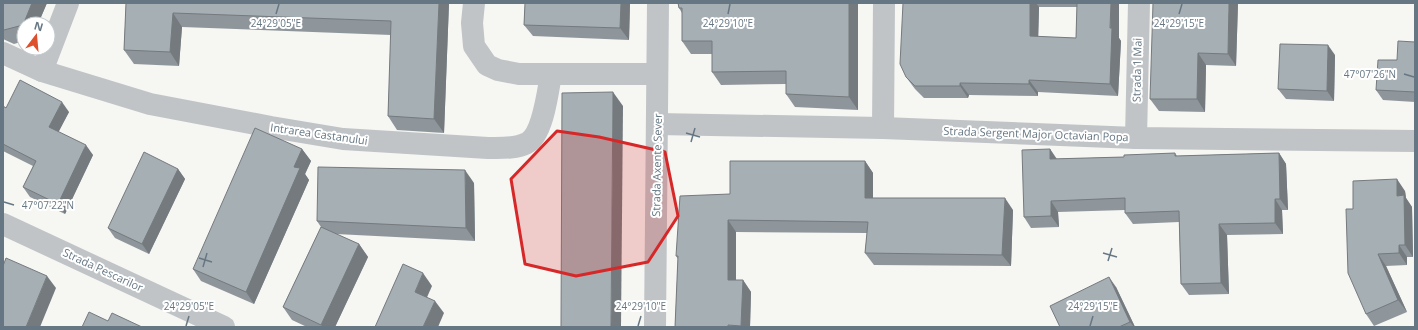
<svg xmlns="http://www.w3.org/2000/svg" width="1418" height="330" font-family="'Open Sans',sans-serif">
<rect width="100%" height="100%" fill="#f6f6f3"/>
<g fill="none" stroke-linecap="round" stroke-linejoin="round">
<g stroke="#c0c4c7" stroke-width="22">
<path d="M474 3 472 23 474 46 487 65 498 70 519 74H551"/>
<path d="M3 53 42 71 150 104 271 127 343 139 488 148C500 148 516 149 527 143 543 135 548 91 551 74H657"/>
<path d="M42 71 68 3"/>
<path d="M657 124 883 128 1136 138 1415 141"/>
<path d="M883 128 884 3"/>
<path d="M1136 138 1139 3"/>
<path d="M3 224 224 327"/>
<path d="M655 327 658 3"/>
</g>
</g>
<g fill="#8f969b" fill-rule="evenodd">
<path d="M3 3H47L38 24H24V41L14 44 3 39Z"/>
<path d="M126 3H449L444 133 397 130 388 116 391 35 182 27 179 66 134 64 124 50Z"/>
<path d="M525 3H630L629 40 533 36 524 25Z"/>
<path d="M678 3H858V110L795 107 786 94V84L721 85 712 72V54H691L682 41V13L679 8Z"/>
<path d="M903 3H1119V38L1121 41 1118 96 1038 92V96L969 95 968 98H924L915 89 906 77ZM1039 7H1077L1076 38 1038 37Z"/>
<path d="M1238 3 1236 66 1206 65 1205 112 1159 111 1150 99Z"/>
<path d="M1415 42V102L1383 100 1376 90Z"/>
<path d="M1335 55 1334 101 1286 99 1278 89Z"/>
<path d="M3 106 6 108 69 112 58 132 93 155 65 214 30 197 23 187 33 166 3 151Z"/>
<path d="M302 149 311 161 305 174 309 180 254 304 201 281 193 269Z"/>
<path d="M1050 149 1057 159 1124 157 1175 153 1177 156 1279 153 1286 164 1288 210H1282L1283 234 1227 235 1229 294 1189 295 1181 284 1179 222 1133 224 1125 213V210L1058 212 1059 227 1031 228 1024 217Z"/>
<path d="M865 161 873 173V198L1013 210 1011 266 874 265 865 253 867 233 736 232V280H743L751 292 750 327H675L678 259 676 256 730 194Z"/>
<path d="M178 169 185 179 149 254 115 238 108 228Z"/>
<path d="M474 183 475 241 336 234 359 244 368 257 335 327H307L292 320 283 307 321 227 317 221Z"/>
<path d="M1405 191 1406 198 1412 207 1413 257H1407V265L1386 266 1407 312 1374 326 1366 314 1353 209Z"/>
<path d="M1116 287 1135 327H1060Z"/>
</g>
<g fill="#747a7e">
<path d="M32 3H47L38 24H24V27L23 25Z"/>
<path d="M439 3H449L444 133 434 119Z"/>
<path d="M621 3H630L629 40 620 28Z"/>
<path d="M849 3H858V110L849 97Z"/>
<path d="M1030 3H1036L1039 7 1038 48 1030 36Z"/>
<path d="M1111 3H1119V38L1121 41 1118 96 1110 84Z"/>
<path d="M1229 3H1238L1236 66 1228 54Z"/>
<path d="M173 13 182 27 179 66 170 52Z"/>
<path d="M1328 45 1335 55 1334 101 1327 91Z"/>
<path d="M1198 53 1206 65 1205 112 1197 99Z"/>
<path d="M1029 80 1038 92V96L1029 84Z"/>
<path d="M960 83 969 95 968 98 960 86Z"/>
<path d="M613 92 623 106 621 327H611Z"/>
<path d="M62 102 69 112 56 137 49 127Z"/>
<path d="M86 145 93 155 65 214 58 204Z"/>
<path d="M302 149 311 161 305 174 309 180 254 304 246 292 294 167Z"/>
<path d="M1050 149 1057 160 1050 159Z"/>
<path d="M1279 153 1286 164 1288 210 1280 199Z"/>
<path d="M865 161 873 173V209L865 198Z"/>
<path d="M178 169 185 179 149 254 142 244Z"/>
<path d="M465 170 474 183 475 241 466 228Z"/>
<path d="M1397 179 1405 191 1406 198 1412 207 1413 257 1405 245 1397 196Z"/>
<path d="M1005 198 1013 210 1011 266 1002 255Z"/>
<path d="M1275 199 1282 210 1283 234 1275 223Z"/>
<path d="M1051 201 1058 212 1059 227 1051 216Z"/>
<path d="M728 220 736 232V292L728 280Z"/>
<path d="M1219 224 1227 235 1229 294 1221 283Z"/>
<path d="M359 244 368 257 335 327H323L321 325Z"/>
<path d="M1399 245 1407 257V265L1399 253Z"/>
<path d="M1378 254 1386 266 1407 312 1398 300Z"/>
<path d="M423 273 432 286 424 304 415 292Z"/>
<path d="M47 276 56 288 40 327H26Z"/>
<path d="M1109 277 1116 287 1135 327H1134L1130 322Z"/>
<path d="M743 280 751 292 750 327H742L741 326Z"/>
<path d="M435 301 444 313 438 327H423Z"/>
</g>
<g fill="#a6afb4" stroke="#747a7e">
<path d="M3 3H32L23 25 4 30H3Z"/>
<path d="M126 3H439L434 119 388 116 391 21 173 13 170 52 124 50Z"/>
<path d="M525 3H621L620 28 524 25Z"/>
<path d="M678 3H849V97L786 94V71L712 72V41H682V8H679Z"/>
<path d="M903 3H1030V36L1076 38 1077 3H1111L1110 28H1112L1110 84 1029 80V84L960 83V86H915L906 77 900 64Z"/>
<path d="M1153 3H1229L1228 54 1198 53 1197 99H1150Z"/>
<path d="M1398 41 1415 42V92L1376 90 1378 60H1397Z"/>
<path d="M1280 44 1328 45 1327 91 1278 89Z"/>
<path d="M20 80 62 102 49 127 86 145 58 204 23 187 36 161 3 144V106L6 108Z"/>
<path d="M613 92 611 327H561L562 93Z"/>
<path d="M255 128 302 149 294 167 300 168 246 292 193 269Z"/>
<path d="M1050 149V159L1124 157V155L1175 153V156L1279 153 1280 199H1275V223L1219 224 1221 283 1181 284 1179 211 1125 213V198L1051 201V216L1024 217 1022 150Z"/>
<path d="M144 152 178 169 142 244 108 228Z"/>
<path d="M730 161H865V198H1005L1002 255 865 253 868 222 728 220V280H743L741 326 728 325V327H675L678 256H676L680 196 730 194Z"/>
<path d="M318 167 465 170 466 228 317 221Z"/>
<path d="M1397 179V196L1404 195 1405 245H1399V253L1378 254 1398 300 1366 314 1348 273 1346 209H1353V181Z"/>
<path d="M321 227 359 244 321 325 283 307Z"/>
<path d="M6 258 47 276 26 327H3V266Z"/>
<path d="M403 264 423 273 415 292 435 301 423 327H375Z"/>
<path d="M1109 277 1130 322 1119 327H1060L1050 306Z"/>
<path d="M89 312 108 321 112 313 142 327H82Z"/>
</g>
<path fill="#d62828" fill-opacity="0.2" stroke="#d62828" stroke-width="3" stroke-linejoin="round" d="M557 131 599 137 665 152 678 216 648 262 576 276 525 264 511 179Z"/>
<path fill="none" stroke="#667783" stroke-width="1.5" d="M276 14 279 4M728 14 730 4M1179 14 1182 4M1404 74 1414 77M686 133 700 137M691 142 695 128M4 202 14 205M1103 253 1117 257M199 258 212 262M1108 261 1112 248M203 267 207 253M186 326 189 316M638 326 641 316M1090 326 1093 316"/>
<g text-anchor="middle" stroke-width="4" stroke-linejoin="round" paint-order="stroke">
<g font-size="11" fill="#667783" stroke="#fff">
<text transform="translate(1137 70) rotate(-89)" y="4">Strada 1 Mai</text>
<text transform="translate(319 134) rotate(8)" y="4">Intrarea Castanului</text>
<text transform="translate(1036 134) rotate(2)" y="4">Strada Sergent Major Octavian Popa</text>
<text transform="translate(657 165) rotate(-89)" y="4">Strada Axente Sever</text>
<text transform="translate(103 270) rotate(25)" y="4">Strada Pescarilor</text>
</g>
</g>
<g font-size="10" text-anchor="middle" fill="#667783" stroke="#fff" stroke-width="4" stroke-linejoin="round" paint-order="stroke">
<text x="276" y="27">24°29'05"E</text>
<text x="728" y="27">24°29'10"E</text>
<text x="1179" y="27">24°29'15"E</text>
<text x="1370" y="78">47°07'26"N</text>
<text x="48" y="209">47°07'22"N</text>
<text x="189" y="310">24°29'05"E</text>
<text x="641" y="310">24°29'10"E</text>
<text x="1093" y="310">24°29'15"E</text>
</g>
<rect width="1418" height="330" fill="none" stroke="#667783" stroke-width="8"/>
<g transform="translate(36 36) rotate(16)"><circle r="19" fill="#ffffff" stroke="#c2c9cd"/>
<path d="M0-3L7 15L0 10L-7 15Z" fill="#de4f2c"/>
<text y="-6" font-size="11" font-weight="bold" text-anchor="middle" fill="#667783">N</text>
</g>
</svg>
